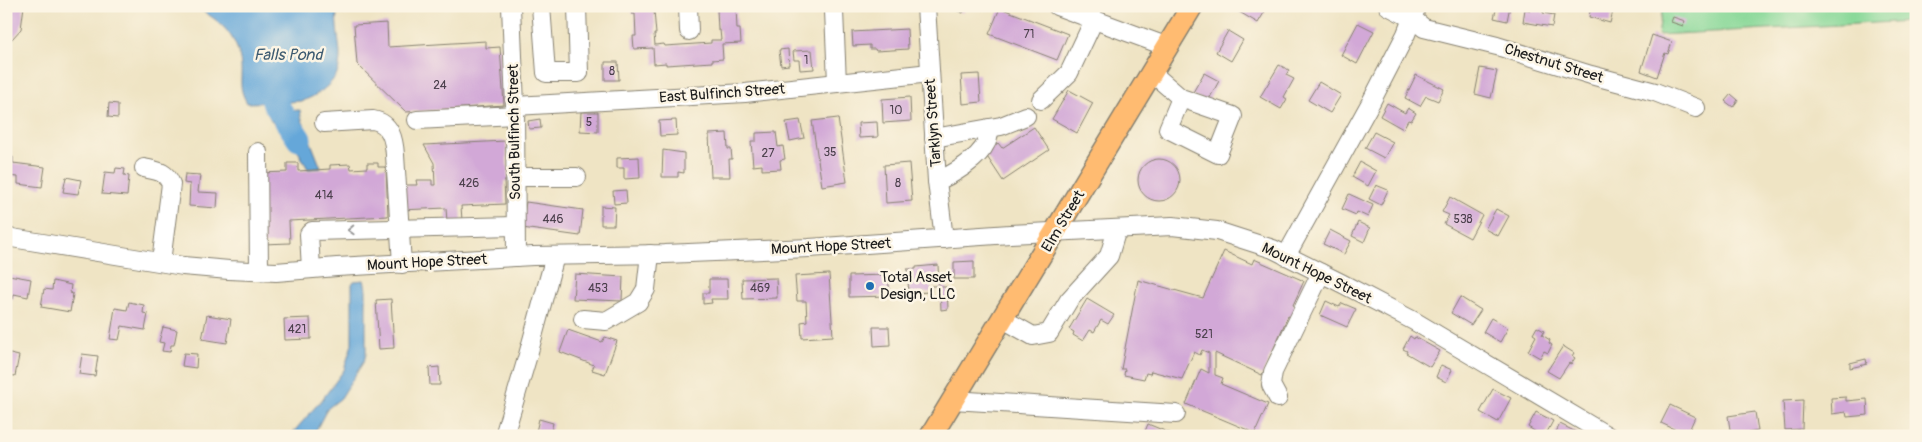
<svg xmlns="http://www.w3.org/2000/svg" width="1922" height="442" font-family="Pangolin,sans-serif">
<rect width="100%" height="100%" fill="#fcf5e5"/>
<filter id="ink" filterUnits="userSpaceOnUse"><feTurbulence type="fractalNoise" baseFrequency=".02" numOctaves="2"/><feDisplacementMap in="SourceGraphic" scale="10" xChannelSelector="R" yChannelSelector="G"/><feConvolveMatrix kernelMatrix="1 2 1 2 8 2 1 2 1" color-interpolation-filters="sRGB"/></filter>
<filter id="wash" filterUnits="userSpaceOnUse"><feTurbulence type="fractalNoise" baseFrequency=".0096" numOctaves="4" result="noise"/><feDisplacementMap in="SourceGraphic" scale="20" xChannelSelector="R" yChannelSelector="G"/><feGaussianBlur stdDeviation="1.12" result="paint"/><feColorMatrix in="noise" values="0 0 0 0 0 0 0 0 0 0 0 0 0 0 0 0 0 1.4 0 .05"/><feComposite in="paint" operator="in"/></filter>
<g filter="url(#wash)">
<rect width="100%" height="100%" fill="#efe4c4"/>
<path fill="#88d898" stroke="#527a5a" d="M1663 6H1916V33L1911 21 1658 35Z"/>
<g fill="#65a7d9" stroke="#40627a">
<path d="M193 6H338C333 27 343 47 339 67 337 82 315 98 301 101 284 103 265 102 247 103 238 87 242 83 241 66 238 35 219 19 193 6Z"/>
<path d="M300 110 301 117 321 168 308 169 290 137 272 122 267 112Z"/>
<path d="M364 280 366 288V354L364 361 341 398 327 409 313 436H290L324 397 344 370 352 344V284L354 281Z"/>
</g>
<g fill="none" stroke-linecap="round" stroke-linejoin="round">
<path stroke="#65a7d9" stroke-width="25" d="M254 6 274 102 299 139"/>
</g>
<g id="blocks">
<g fill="#d2a8d7">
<path d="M6 6H24L21 29 12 39 6 42Z"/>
<path d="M631 6H651L652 12 654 11 656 34H654L655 45 664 44 665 46 711 43V40H721L720 30H718L717 9H719V6H736L737 29H740L741 43 722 44 723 59 712 60V62L666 65V63L654 64 653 48 634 49 633 36H636L635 14H632Z"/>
<path d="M946 6H966L963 13Z"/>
<path d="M1238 6H1268L1258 23 1236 10Z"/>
<path d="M1497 6H1510L1507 21 1494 18Z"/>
<path d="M1530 6H1544L1543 13 1554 15 1552 27 1523 22 1525 9 1530 10Z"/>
<path d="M1591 6 1614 7 1610 23 1589 17Z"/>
<path d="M1000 8 1068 34 1057 60 989 34Z"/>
<path d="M1673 17 1685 21 1683 26 1671 22Z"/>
<path d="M387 23 388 47 486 41V48L500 47 504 105 406 112 357 64 354 25Z"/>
<path d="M1358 23 1374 31 1357 64 1341 55Z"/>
<path d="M907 29 908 49 876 51 875 49H870V45L853 46 852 32Z"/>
<path d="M1228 31 1243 40 1231 61 1216 52Z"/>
<path d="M1652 35 1672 42 1668 54 1665 53 1657 77 1641 71Z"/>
<path d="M788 49 789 65 781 66 779 50Z"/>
<path d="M812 50 814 69 800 70 799 60H794L793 51Z"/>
<path d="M605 62H618L619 80H605Z"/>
<path d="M1279 65 1289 70 1286 75 1294 79 1284 97 1287 99 1281 109 1260 97Z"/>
<path d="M1480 68 1497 71 1491 98 1475 94Z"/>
<path d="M1204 73 1219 81 1207 103 1192 94Z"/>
<path d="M979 74 981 102 963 104 961 75Z"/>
<path d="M1416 75 1444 89 1438 101 1426 96 1420 106 1405 98Z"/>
<path d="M1319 82 1341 95 1330 113 1308 100Z"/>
<path d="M1069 90 1093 103 1077 133 1052 119Z"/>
<path d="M1731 94 1738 100 1733 107 1725 101Z"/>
<path d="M910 97 911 121 883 123 882 99Z"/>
<path d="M109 103 118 104V118L108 117Z"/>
<path d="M1387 103 1405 113 1408 108 1416 113 1411 121 1408 120 1403 129 1380 116Z"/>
<path d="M581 112H598V132L580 131Z"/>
<path d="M838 118 847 182 822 186 812 121Z"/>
<path d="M540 119 541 128 529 129 528 121Z"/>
<path d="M676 120 677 135 660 136 659 121Z"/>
<path d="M800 120 804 138 790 141 786 122Z"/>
<path d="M877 122 878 137 859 138 858 123Z"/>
<path d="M1034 127 1049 150 1003 181 984 152 998 143 1002 148Z"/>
<path d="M776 132 778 147 783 146 785 159 780 160 781 169 762 170V165L753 166 751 141H756V133Z"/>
<path d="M1374 132 1393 142 1384 158 1365 148Z"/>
<path d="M727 133 728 149H731L732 159H729L730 177H711L709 134Z"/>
<path d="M506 141 508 181H504L505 204 461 206 462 221 447 222 446 208 401 210 400 185H417L416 180H432V185H435L434 163 424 145Z"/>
<path d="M663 150 684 153V173L678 172V177H662Z"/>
<path d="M6 156 13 157V163L45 167 42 187 18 184V177L6 176Z"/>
<path d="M639 157 640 178 624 179V168H617V158Z"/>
<circle cx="1159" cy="180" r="21"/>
<path d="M1360 162 1376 171 1368 186 1352 177Z"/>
<path d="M287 163H298V171L330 169V165L350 164 351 169 367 168V163H378V167H386L388 216 289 221 290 243 263 244 260 173 287 172Z"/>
<path d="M909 163 912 201 886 203 884 165Z"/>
<path d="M116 168 125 169 124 175 129 176 127 196 102 194 105 172 115 173Z"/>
<path d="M185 174 200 175 198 192 218 193 217 208 189 206 190 184 184 183Z"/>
<path d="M66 177 81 180 78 194 63 192Z"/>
<path d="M1376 185 1388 190 1381 205 1369 199Z"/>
<path d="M626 190 627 203 614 204 613 191Z"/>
<path d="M1349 194 1373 205 1368 217 1357 212 1356 215 1342 209Z"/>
<path d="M1450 197 1482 215 1470 238 1444 224 1449 215 1442 212Z"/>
<path d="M526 202 583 210 580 236 522 228Z"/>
<path d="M601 206 615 207 614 225H601Z"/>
<path d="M1496 209 1509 216 1498 236 1485 229Z"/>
<path d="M1358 222 1370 228 1364 242 1352 236Z"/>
<path d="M1330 230 1351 241 1344 254 1323 244Z"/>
<path d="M1224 251 1252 264 1254 259 1304 281 1293 305 1297 307 1293 318 1288 316 1262 375 1215 353V375L1223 378 1221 384 1268 404 1255 433 1186 404 1201 369 1209 373V353L1202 350 1200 355 1194 352 1182 379 1151 371 1150 374 1146 373 1144 379 1124 375 1125 369H1121L1138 280 1203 298Z"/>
<path d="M974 261V279H954V262Z"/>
<path d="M938 265 939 286H931V292L909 293 907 269H916V267Z"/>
<path d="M575 274 623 277 622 301 573 299Z"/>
<path d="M829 274 833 336 802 338 801 322 807 321 806 301H797L795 276Z"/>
<path d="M9 275 31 279 28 297 14 294 13 299 6 298V278L9 279Z"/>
<path d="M889 275V296L849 297V276Z"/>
<path d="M776 278 777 298 743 299 742 279Z"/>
<path d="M709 279H727L728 299H711L712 303 703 304V293H709Z"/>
<path d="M53 281 71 285 70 293 73 294 70 312 41 307 44 289 52 290Z"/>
<path d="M940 287H947L948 309 941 310Z"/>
<path d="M1460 297 1481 310 1471 325 1451 313Z"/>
<path d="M391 299 394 348 379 349 376 300Z"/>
<path d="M1087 299 1114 315 1108 324 1101 320 1094 332 1090 330 1083 341 1073 335 1074 332 1069 329Z"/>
<path d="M1326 301 1339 307 1342 303 1356 309 1347 327 1320 315Z"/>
<path d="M129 302 144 305 143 313 148 314 145 330 122 326 119 340 110 339 115 308 127 310Z"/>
<path d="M207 315 231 319 227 343 202 339Z"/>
<path d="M310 318 311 339 285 340 284 319Z"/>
<path d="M1491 318 1508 328 1500 342 1483 332Z"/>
<path d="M163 327 177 330 174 345H171L170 352 162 351 164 343 159 342Z"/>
<path d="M873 327H889L890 345 874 346Z"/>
<path d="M1537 327 1544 331 1542 335 1550 340 1549 343 1552 345 1548 353 1544 351 1540 358 1528 351 1536 336 1533 334Z"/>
<path d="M568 330 602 342 605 337 617 341 605 374 592 370 594 365 560 352Z"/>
<path d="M1410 336 1414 339 1415 337 1440 351 1430 367 1406 353 1407 351 1403 349Z"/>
<path d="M1563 346 1574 353 1572 356 1575 358 1571 364 1569 363 1559 378 1547 371Z"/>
<path d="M6 353 19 356 15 376 6 375Z"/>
<path d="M184 353 197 354 196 368 182 366Z"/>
<path d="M82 354 98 356 95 376 79 374Z"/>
<path d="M1866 359 1867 364 1850 368V363Z"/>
<path d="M1441 365 1452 370 1446 382 1436 377Z"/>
<path d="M439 367 440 385H430L429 368Z"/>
<path d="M1493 389 1511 398 1498 422 1480 412Z"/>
<path d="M1846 397V401L1867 399 1868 415 1847 417 1846 412 1832 414 1831 398Z"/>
<path d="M1803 400 1802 429 1785 430 1783 401Z"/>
<path d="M1670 405 1695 417 1687 435 1661 423Z"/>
<path d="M1536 412 1553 421 1545 436H1534L1536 432 1528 427Z"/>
<path d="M1755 412 1758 431 1731 436 1728 416Z"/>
<path d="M539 419 553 423 550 436H535Z"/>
<path d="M1148 424 1172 434 1171 436H1143Z"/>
<path d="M1560 424 1578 433 1577 436H1554Z"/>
</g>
</g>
</g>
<g filter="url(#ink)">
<use href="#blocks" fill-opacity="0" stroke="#868070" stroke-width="1"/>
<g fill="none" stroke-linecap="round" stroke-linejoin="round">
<defs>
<g id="minor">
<path d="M511 6 515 106 516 257"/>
<path d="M541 6 546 73H579L577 6"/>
<path d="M688 6 689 31"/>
<path d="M926 6 937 181 944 239"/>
<path d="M1057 6 1168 47"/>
<path d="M1388 6 1413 19 1424 28 1497 46 1591 75 1655 92 1696 108"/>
<path d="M834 11 837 83"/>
<path d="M1152 73 1181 98 1168 129 1218 154 1233 116 1181 98"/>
<path d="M1041 100 1069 73 1094 20"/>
<path d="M515 106 745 93 930 73"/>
<path d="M417 120 515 115"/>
<path d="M324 123 373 120C391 123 394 140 395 155L402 264"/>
<path d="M934 138 1001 126 1026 116"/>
<path d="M258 152 259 271"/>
<path d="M144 168C157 171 166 171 171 184L161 262"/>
<path d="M515 177H577"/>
<path d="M937 181C952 175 979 159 986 143 989 139 989 133 989 128"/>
<path d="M6 237 183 266 229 270 276 272 337 267 533 256 665 254 809 248 1010 234 1172 226 1217 231 1273 249 1341 283 1414 321 1608 436"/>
<path d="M1286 256 1371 102 1406 34 1417 6"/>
<path d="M311 269 309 234 312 231 515 226"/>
<path d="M583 319 606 321 638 302 646 289 650 254"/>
<path d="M1003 319 1033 336 1049 333 1069 300 1109 256 1117 229"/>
<path d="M1278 398 1271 385 1273 372 1321 273"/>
<path d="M953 400 1176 414"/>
<path d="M504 436 528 355 555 256"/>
</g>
<path id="major" d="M931 436 1192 6"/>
</defs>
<use href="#minor" stroke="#868070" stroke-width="20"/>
<use href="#major" stroke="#868070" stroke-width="24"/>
<use href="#minor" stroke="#fff" stroke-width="18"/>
<use href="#major" stroke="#ffbb71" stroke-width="21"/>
</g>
<defs><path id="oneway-chevron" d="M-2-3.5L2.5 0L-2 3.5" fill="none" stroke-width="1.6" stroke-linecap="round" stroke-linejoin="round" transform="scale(1.25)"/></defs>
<use stroke="#999" href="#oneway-chevron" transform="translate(351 230) rotate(178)"/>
</g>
<circle fill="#1f6fb2" stroke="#fcf5e5" stroke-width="2" cx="870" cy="286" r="5"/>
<g text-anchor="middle" stroke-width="5" stroke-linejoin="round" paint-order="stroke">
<g font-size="12" fill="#4a3f4b">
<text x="1029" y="38">71</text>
<text x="806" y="64">1</text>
<text x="612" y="75">8</text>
<text x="440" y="89">24</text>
<text x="896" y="114">10</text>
<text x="589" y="126">5</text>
<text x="830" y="156">35</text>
<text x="768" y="157">27</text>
<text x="469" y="187">426</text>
<text x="898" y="187">8</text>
<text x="324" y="199">414</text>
<text x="553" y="223">446</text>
<text x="1463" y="223">538</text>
<text x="598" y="292">453</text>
<text x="760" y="292">469</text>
<text x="297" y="333">421</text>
<text x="1204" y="338">521</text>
</g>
<g font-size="15" fill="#1c1c1c" stroke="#fcf5e5">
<text transform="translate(1554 63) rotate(17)" y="5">Chestnut Street</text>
<text transform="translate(722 93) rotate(-4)" y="5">East Bulfinch Street</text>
<text transform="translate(933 123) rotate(-94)" y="5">Tarklyn Street</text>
<text transform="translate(514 132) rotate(-91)" y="5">South Bulfinch Street</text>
<text transform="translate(1063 221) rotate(-59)" y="5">Elm Street</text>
<text transform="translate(831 246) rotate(-3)" y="5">Mount Hope Street</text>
<text transform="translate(427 262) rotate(-3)" y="5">Mount Hope Street</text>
<text transform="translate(1317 273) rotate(26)" y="5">Mount Hope Street</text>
</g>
<g font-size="15" fill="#1c1c1c" stroke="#fcf5e5" text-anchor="start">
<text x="880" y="282">Total Asset<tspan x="880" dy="17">Design, LLC</tspan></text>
</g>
<g font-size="16" font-style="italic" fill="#3d5b71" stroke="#fcf5e5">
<text x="288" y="60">Falls Pond</text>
</g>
</g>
<rect width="1922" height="442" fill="none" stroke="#fcf5e5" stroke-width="25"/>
</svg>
